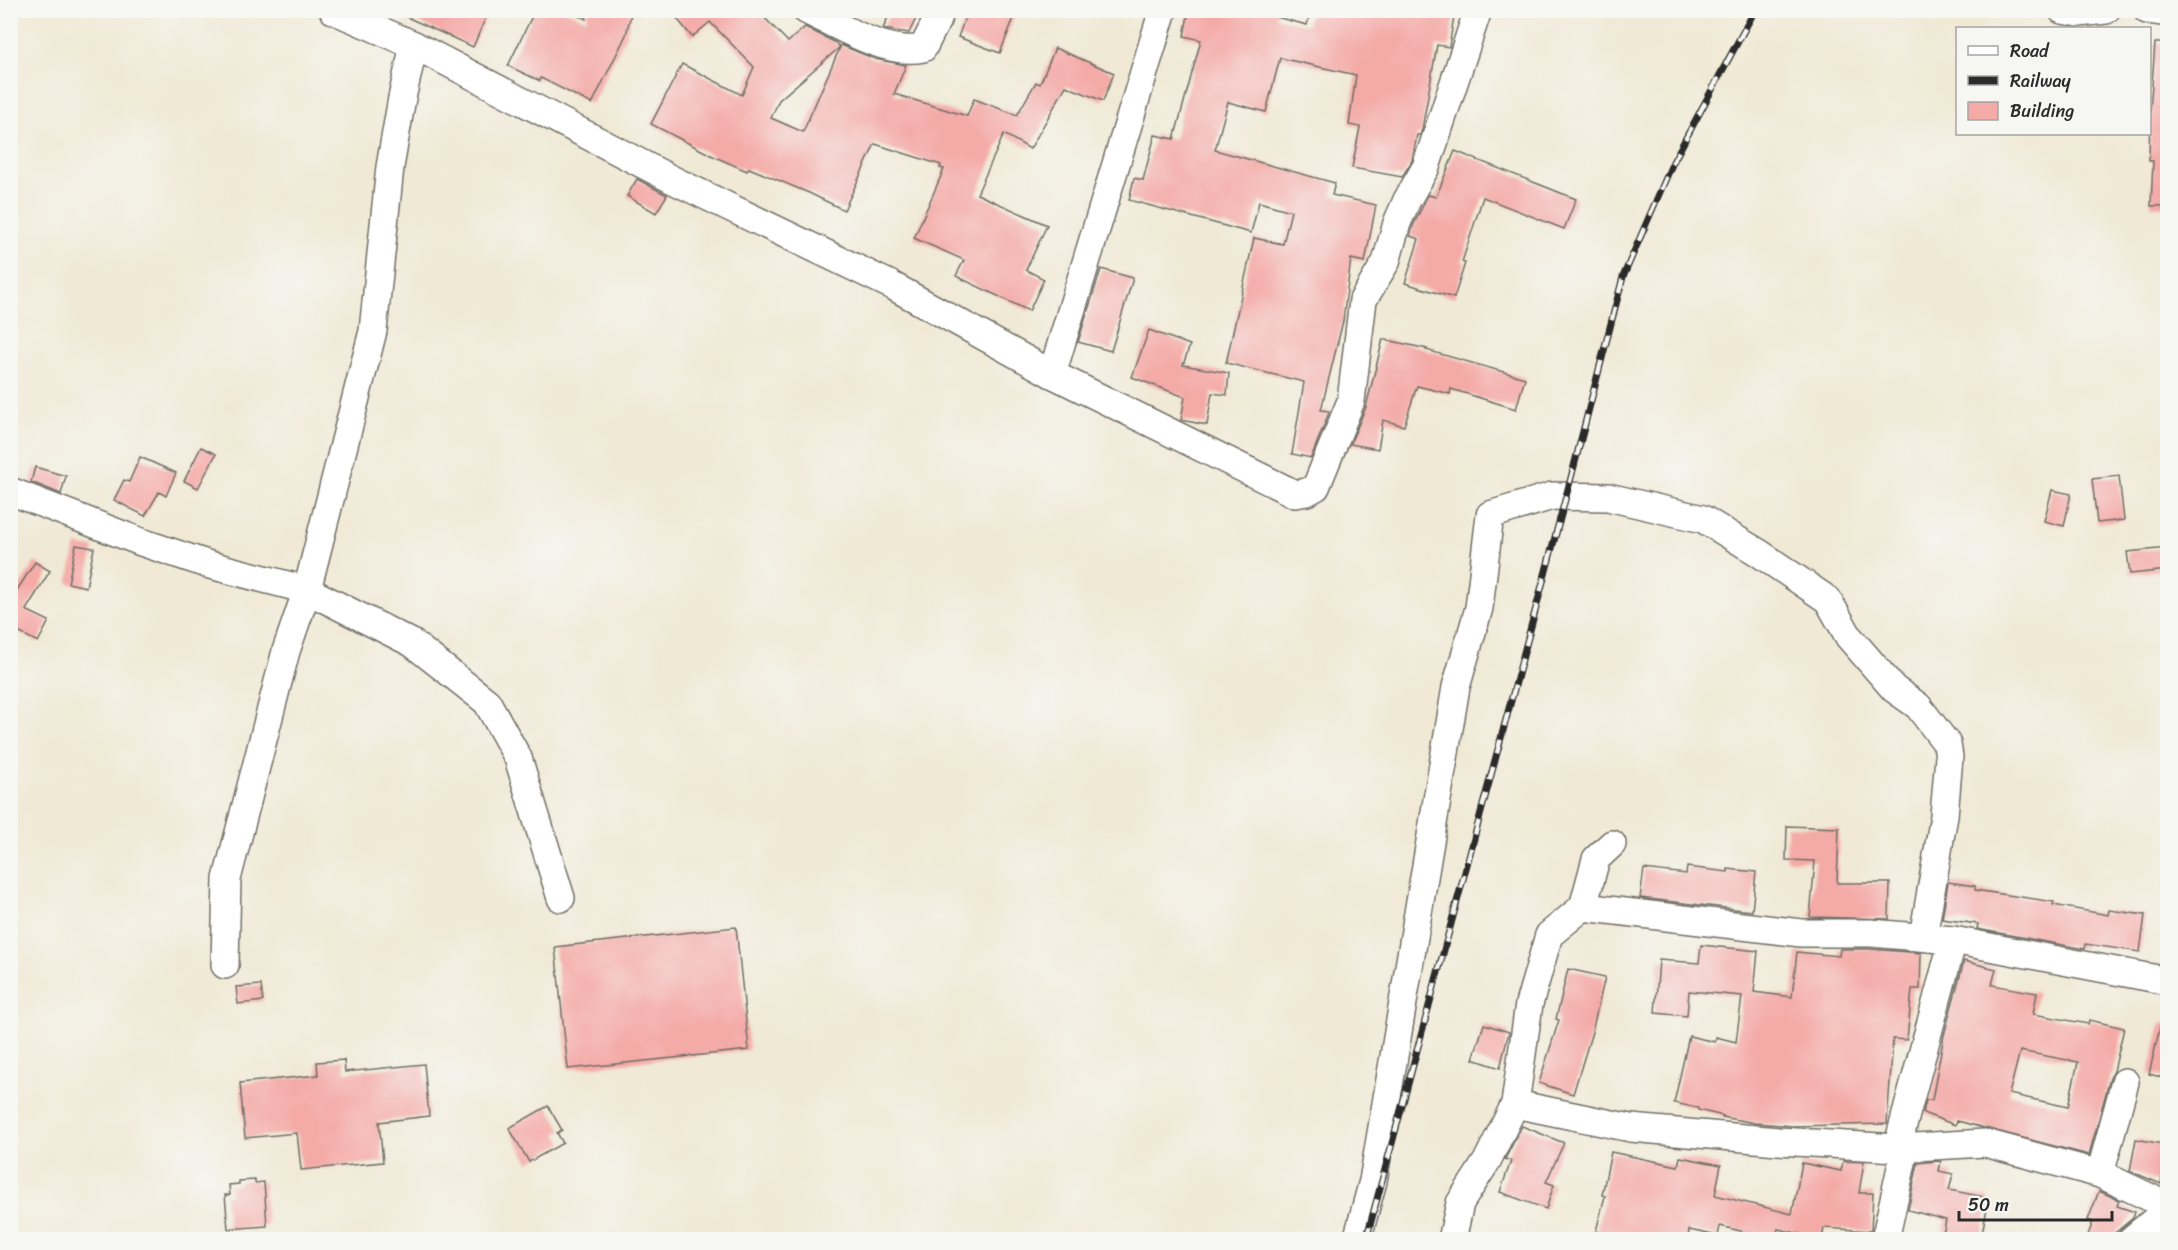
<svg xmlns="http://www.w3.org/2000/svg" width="2178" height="1250" font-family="Sriracha,sans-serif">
<rect width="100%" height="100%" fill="#f6f6f2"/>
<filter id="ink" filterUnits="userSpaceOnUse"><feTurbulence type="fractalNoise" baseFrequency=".0167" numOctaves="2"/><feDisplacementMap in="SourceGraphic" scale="12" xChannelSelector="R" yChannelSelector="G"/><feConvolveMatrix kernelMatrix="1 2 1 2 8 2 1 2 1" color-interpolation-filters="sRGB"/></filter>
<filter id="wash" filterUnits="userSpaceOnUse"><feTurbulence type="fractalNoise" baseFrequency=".008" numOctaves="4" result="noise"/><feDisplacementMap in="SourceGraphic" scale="24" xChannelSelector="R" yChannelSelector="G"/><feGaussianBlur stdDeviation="1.35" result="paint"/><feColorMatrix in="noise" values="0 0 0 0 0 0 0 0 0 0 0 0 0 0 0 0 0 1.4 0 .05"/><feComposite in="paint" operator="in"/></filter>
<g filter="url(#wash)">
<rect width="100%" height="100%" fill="#f0e9d5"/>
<g id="blocks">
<g fill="#f4aaa7" fill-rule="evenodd">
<path d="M391 10H476L487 15 473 47Z"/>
<path d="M535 10H563L586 19 588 10H632L626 35 592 104 541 78 540 81 508 66Z"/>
<path d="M670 10H757L788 42 805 27 836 43 840 47 779 100 771 118 803 132 841 45 875 59 906 65 894 94 967 116 974 99 1017 115 1036 82 1040 84 1055 48 1114 73 1103 101 1066 86 1030 149 1004 134 977 194 1047 225 1026 270 1044 279 1029 311 956 276 964 260 914 238 944 169 940 168 941 165 875 144 844 210 809 193 749 168 747 171 713 156 651 124 682 64 742 95 754 67 710 22 692 37Z"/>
<path d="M891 10H920L909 33 883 29Z"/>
<path d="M968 10H1017L1000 53 958 37Z"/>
<path d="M1189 10H1278L1276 17 1307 25 1311 10H1455L1449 47 1437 45 1422 130 1420 135H1417L1412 161 1402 177 1352 168 1360 127 1349 125 1356 75 1280 58 1266 112 1228 102 1215 150 1335 183 1332 195 1376 205 1365 262 1351 259 1343 321 1321 410 1329 411 1328 415 1311 458 1292 454 1304 382 1226 363 1254 238 1283 244 1291 211 1259 202 1251 233 1129 200 1134 178 1143 180 1155 135 1174 139 1201 40 1184 36Z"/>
<path d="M2155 43H2168V206H2151L2153 161H2149L2150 111Z"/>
<path d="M1455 151 1576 199 1564 229 1483 197 1462 262 1465 263 1454 298 1405 283 1419 239 1410 236 1413 226 1428 195 1436 197Z"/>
<path d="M637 179 667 195 656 213 627 196Z"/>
<path d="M1101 269 1133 278 1111 351 1078 342Z"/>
<path d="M1149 330 1190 345 1183 365 1229 373 1227 395 1212 393 1207 425 1181 420 1185 397 1132 377Z"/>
<path d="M1383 339 1427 349 1426 350 1525 378 1516 409 1451 389 1450 394 1417 386 1404 426 1383 420 1378 449 1350 444 1366 407Z"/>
<path d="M201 447 216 454 198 488 184 481Z"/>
<path d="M140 457 176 473 166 496 159 492 145 516 114 500 124 480 129 482Z"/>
<path d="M35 467 66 476 61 494 31 482Z"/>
<path d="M2119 476 2124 520 2097 523 2092 479Z"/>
<path d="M2052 490 2071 494 2064 526 2044 521Z"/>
<path d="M76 545 94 548 86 587 68 583Z"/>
<path d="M2168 548V570L2130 574 2127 552Z"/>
<path d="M35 562 50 571 26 610 49 621 38 642 14 630 10 635V601Z"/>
<path d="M1787 826 1839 828 1837 883H1890L1889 919 1810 917 1815 861 1786 860Z"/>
<path d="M1687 867 1728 872V869L1756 872 1752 911 1640 898 1644 869 1686 874Z"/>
<path d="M1948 882 1975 886V890L2054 902 2053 905 2108 915 2109 910 2145 915 2140 952 2086 944 2085 949 1977 929 1978 924 1942 919Z"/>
<path d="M736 927 749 1050 568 1069 555 947Z"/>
<path d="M1701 945 1758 951 1754 992 1792 997 1797 952 1839 956 1840 949H1870L1921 953 1920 989H1912L1907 1040 1893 1039 1887 1124 1793 1126 1755 1123 1722 1117 1723 1116 1698 1110V1108L1674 1103 1689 1036 1715 1042 1716 1037 1736 1042 1742 996 1689 991 1687 1016 1655 1013 1659 960 1699 963Z"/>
<path d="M1964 961 1996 969 1992 985 2037 993 2033 1014 2088 1024 2089 1020 2124 1028 2114 1071 2110 1078 2089 1155 1957 1121 1955 1125 1923 1113 1926 1100H1932L1944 1035ZM2020 1051 2078 1062 2068 1107 2009 1094Z"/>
<path d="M1568 969 1605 977 1592 1032 1573 1094 1539 1083 1559 1020 1556 1019Z"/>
<path d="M261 985 263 1001 238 1004 236 987Z"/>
<path d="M2161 1023H2168V1079L2149 1074Z"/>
<path d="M1484 1024 1509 1032 1500 1068 1473 1059Z"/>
<path d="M344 1060 345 1072 424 1064 429 1116 379 1122 383 1162 301 1170 297 1133 245 1138 240 1083 318 1075 317 1062Z"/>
<path d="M548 1106 562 1130 557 1133 563 1143 529 1162 509 1128Z"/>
<path d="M1522 1126 1564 1143 1546 1182 1554 1185 1546 1209 1500 1192 1511 1161 1505 1159Z"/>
<path d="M2136 1139 2168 1145 2161 1184 2130 1171Z"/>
<path d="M1611 1152 1678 1166 1680 1157 1721 1165 1715 1195 1792 1214 1802 1163 1841 1171 1843 1161 1864 1162 1859 1193H1873L1871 1231 1824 1228 1822 1239 1778 1229 1775 1239H1773L1720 1226 1718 1236 1689 1230 1688 1239H1594L1605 1196 1602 1195Z"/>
<path d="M1938 1161 1941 1162 1939 1171 1953 1174 1949 1190 1989 1198 1981 1239H1942L1946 1220 1908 1210 1918 1163Z"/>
<path d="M255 1180V1183L264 1182 267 1226 228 1229 225 1195H230L229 1185 239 1184V1181Z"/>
<path d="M2099 1191 2119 1200 2117 1206 2135 1212 2133 1218 2115 1233 2113 1239H2099L2088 1235 2093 1222 2088 1220Z"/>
</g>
</g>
</g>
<g filter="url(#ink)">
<use href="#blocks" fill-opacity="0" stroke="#706e66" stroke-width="1.5"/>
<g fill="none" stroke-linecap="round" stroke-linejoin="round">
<defs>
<g id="minor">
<path d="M333 10 414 45 673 180 891 285 1052 374 1295 494 1307 492 1316 487 1351 401 1363 300 1386 262 1397 223 1407 200 1426 167 1478 10"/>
<path d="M806 10C839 26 887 56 923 48L942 10"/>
<path d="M2062 10 2079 13 2106 10"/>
<path d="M2147 10 2168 13"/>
<path d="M1052 374 1163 10"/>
<path d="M10 491 141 542 210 565 307 590 412 643 487 702 518 758 561 898"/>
<path d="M1583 907 1596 859 1612 844"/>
<path d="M225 965 227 879 286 651 307 590 373 331 390 167 402 98 414 45"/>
<path d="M1515 1104 1529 1004 1549 935 1583 907 1801 933H1871L1953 940 2168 981"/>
<path d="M1897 1148 1985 1143 2100 1174 2168 1206"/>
<path d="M2100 1174 2125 1082"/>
<path d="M1357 1240 1373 1181 1456 687 1479 608 1490 515 1552 496 1608 497 1703 519 1759 553 1828 600 1849 637 1894 689 1918 706 1947 744 1949 757 1944 816 1923 937"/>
<path d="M1452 1240 1460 1203 1487 1161 1515 1104 1631 1128 1778 1141 1897 1148 1953 940"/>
<path d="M1885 1240 1905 1149"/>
<path d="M2131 1240 2168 1209"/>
</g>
</defs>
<use href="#minor" stroke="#706e66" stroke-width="30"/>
<use href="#minor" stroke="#fff" stroke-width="27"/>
<defs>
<path id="rail" d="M1366 1240 1572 474 1623 277 1673 162 1755 10"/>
</defs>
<use href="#rail" stroke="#2b2b2b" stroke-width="7"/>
<use href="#rail" stroke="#f6f6f2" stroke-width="4.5" stroke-dasharray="14" stroke-linecap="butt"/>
</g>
</g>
<rect width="2178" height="1250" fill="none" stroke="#f6f6f2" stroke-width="36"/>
<rect x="1956" y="27" width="195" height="108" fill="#f6f6f2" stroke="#a5a5a2" stroke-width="1.5"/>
<rect x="1968" y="46" width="30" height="9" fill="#ffffff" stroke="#a5a5a2" stroke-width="1.5"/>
<text x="2010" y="57" font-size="18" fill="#2b2b2b">Road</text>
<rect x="1968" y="76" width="30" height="9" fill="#2b2b2b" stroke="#a5a5a2" stroke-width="1.5"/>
<text x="2010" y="87" font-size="18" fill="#2b2b2b">Railway</text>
<rect x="1968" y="102" width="30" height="18" fill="#f4aaa7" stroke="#a5a5a2" stroke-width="1.5"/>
<text x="2010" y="117" font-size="18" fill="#2b2b2b">Building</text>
<path d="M1959 1211v9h153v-9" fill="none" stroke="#2b2b2b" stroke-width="3"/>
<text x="1968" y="1211" font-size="18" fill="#2b2b2b" stroke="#f6f6f2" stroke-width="4.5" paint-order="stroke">50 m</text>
</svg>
